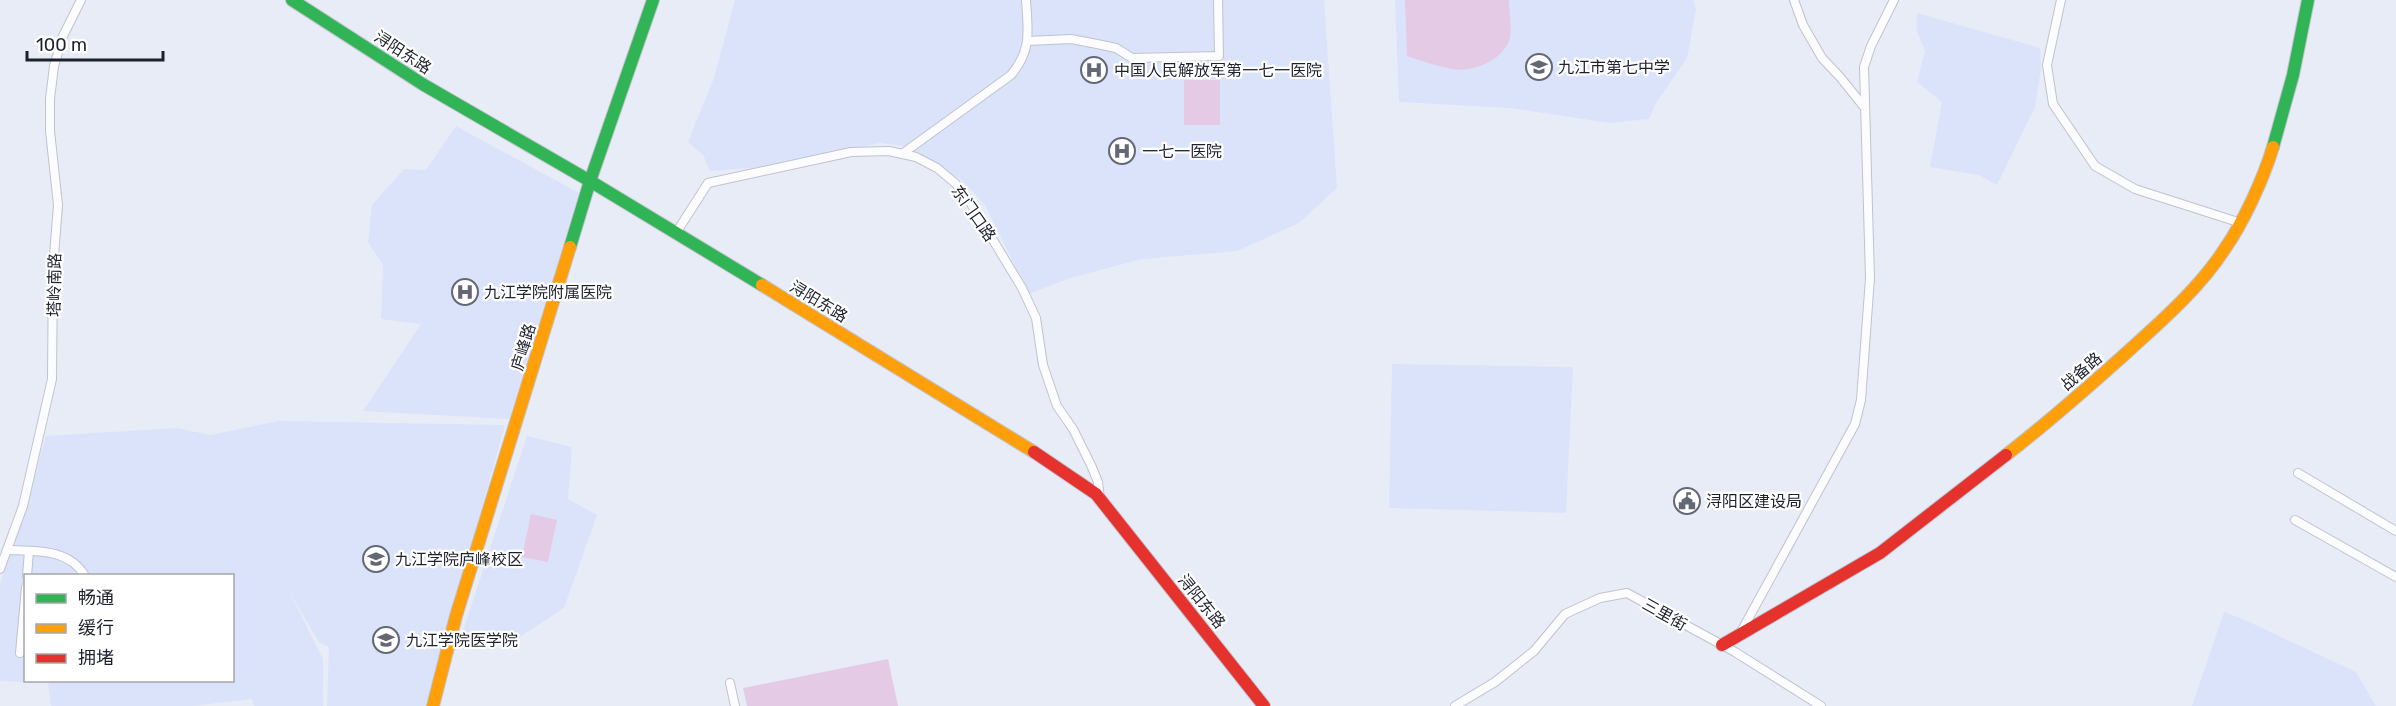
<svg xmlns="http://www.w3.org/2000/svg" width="2396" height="706" font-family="Rubik,'Noto Sans SC',sans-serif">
<rect width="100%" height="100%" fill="#e8ecf7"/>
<g fill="#dbe3fa" fill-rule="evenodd">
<path d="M735 0H1324L1337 188 1299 223 1237 251 1142 259 1070 278 1029 294 985 205 962 180 903 146 880 143 778 166 710 171 703 155 688 142 714 78Z"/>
<path d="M1395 0H1693L1696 9 1687 58 1656 103 1649 119 1609 123 1510 108 1399 102Z"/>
<path d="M1917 13 2040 48 2041 68 2035 107 1997 185 1979 175 1930 167 1942 102 1917 82 1925 51 1916 30Z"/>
<path d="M456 126 579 193 509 419 363 411 421 324 381 319 383 265 368 242 372 205 404 169 426 170Z"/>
<path d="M1392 364 1573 367 1566 513 1389 508Z"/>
<path d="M279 421 505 425 426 706H327L329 647 319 642 289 591 323 659V706H254L252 699 191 706H51L48 683 0 681V584L22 521 46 436 177 428 210 435ZM26 576H232V680H26Z"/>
<path d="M527 436 572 447 568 499 597 515 564 608 506 646 462 634Z"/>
<path d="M2224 612 2245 620 2356 672 2376 706H2192Z"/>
</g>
<g fill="#e5cae6">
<path d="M1405 0H1509C1509 11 1512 27 1510 38 1504 60 1473 73 1452 69 1437 66 1421 61 1407 56Z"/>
<rect x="1184" y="80" width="36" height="45"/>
<path d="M531 514 557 520 548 562 522 557Z"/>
<path d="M888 659 898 706H747L743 688Z"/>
</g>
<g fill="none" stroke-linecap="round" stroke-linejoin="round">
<defs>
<g id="street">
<path d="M1794 0 1803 25 1822 58 1840 77 1865 108"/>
<path d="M2061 0 2047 65 2053 104 2095 166 2135 189 2241 223"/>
<path d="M1028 41 1071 39 1097 44 1116 48 1132 58 1219 56 1218 0"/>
<path d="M902 154 1011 75C1032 50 1028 31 1026 0"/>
<path d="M676 233 708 183 851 152 889 151 916 157 937 168 955 183 970 202 1022 288 1036 318 1043 365 1057 406 1073 429 1091 465 1098 482 1100 499"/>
<path d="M2298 473 2396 531"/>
<path d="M2295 520 2396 577"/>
<path d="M7 550C35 551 69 548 85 576"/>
<path d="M0 569 23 506 52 379 53 268 58 205 50 131V99L54 66 63 36 81 0"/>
<path d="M27 576 29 551"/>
<path d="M1741 632 1855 424 1861 400 1870 278 1864 67 1871 46 1894 0"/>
<path d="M20 653 26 587"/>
<path d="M730 683 735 706"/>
<path d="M1455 706 1495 682 1534 651 1565 614 1600 598 1627 593 1735 652 1821 706"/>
</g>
<g id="fast">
<path d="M292 0 424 85 590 181 762 285"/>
<path d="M2273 147 2293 75 2308 0"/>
<path d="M570 247 590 181 653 0"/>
</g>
<g id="slow">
<path d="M762 285 1034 452"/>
<path d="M2006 455C2046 424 2085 390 2124 355 2159 323 2198 290 2224 250 2243 223 2263 180 2273 147"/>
<path d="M433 706 456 616 570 247"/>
</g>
<g id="jam">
<path d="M1034 452 1096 494 1264 706"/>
<path d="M1722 645 1880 553 2006 455"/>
</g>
</defs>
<use href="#street" stroke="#bfc3ce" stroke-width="10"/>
<use href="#fast" stroke="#bfc3ce" stroke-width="14"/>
<use href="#slow" stroke="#bfc3ce" stroke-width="14"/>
<use href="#jam" stroke="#bfc3ce" stroke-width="14"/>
<use href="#street" stroke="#fcfcfe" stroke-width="8"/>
<use href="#fast" stroke="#30b455" stroke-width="12"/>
<use href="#slow" stroke="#ff9f0a" stroke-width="12"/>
<use href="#jam" stroke="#e5322d" stroke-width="12"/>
</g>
<defs>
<symbol id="school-ring" viewBox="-11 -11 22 22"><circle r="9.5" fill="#fff" stroke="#646874" stroke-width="1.5"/><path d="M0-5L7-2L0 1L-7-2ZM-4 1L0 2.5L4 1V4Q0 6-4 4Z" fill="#646874"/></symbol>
<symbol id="hospital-ring" viewBox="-11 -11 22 22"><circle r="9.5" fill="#fff" stroke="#646874" stroke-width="1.5"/><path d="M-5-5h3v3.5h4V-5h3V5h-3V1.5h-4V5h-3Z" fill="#646874"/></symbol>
<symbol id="civic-ring" viewBox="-11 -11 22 22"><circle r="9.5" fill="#fff" stroke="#646874" stroke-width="1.5"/><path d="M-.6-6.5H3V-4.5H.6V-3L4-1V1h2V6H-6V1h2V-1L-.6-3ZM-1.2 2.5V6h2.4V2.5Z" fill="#646874"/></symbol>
<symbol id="university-ring" viewBox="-11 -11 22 22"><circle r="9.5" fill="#fff" stroke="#646874" stroke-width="1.5"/><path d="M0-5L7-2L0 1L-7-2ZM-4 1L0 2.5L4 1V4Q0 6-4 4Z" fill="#646874"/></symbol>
</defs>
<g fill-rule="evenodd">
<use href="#school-ring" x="1524" y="52" width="30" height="30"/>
<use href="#hospital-ring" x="1079" y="55" width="30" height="30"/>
<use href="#hospital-ring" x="1107" y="136" width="30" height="30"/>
<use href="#hospital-ring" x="450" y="277" width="30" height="30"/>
<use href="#civic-ring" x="1672" y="486" width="30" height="30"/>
<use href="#university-ring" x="361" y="544" width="30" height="30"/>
<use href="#university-ring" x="371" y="625" width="30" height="30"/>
</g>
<g text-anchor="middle" stroke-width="4.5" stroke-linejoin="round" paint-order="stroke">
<g font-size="16" fill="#1d212d" stroke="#fff">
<text transform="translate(403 52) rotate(33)" y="6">浔阳东路</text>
<text transform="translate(974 213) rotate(55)" y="6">东门口路</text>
<text transform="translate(54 285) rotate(-89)" y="6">塔岭南路</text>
<text transform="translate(819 301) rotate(31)" y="6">浔阳东路</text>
<text transform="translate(523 347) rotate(-73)" y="6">庐峰路</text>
<text transform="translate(2081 371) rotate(-41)" y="6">战备路</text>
<text transform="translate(1202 601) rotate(51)" y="6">浔阳东路</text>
<text transform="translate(1665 614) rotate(29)" y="6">三里街</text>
</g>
<g font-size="16" fill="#1d212d" stroke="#fff" text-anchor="start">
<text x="1558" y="73">九江市第七中学</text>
<text x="1114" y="76">中国人民解放军第一七一医院</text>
<text x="1142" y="157">一七一医院</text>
<text x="484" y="298">九江学院附属医院</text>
<text x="1706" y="507">浔阳区建设局</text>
<text x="395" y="565">九江学院庐峰校区</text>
<text x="406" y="646">九江学院医学院</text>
</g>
</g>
<rect x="24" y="574" width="210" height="108" fill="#ffffff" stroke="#a5a6ab" stroke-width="1.5"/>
<rect x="36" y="594" width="30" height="9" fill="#30b455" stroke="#a5a6ab" stroke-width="1.5"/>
<text x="78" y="604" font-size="18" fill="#1d212d">畅通</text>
<rect x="36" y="624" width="30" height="9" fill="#ff9f0a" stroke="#a5a6ab" stroke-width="1.5"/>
<text x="78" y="634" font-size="18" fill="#1d212d">缓行</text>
<rect x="36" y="654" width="30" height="9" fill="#e5322d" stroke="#a5a6ab" stroke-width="1.5"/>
<text x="78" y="664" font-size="18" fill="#1d212d">拥堵</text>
<path d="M27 51v9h136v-9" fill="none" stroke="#1d212d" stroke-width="3"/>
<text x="36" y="51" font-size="18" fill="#1d212d" stroke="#ffffff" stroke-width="4.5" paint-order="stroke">100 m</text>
</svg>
